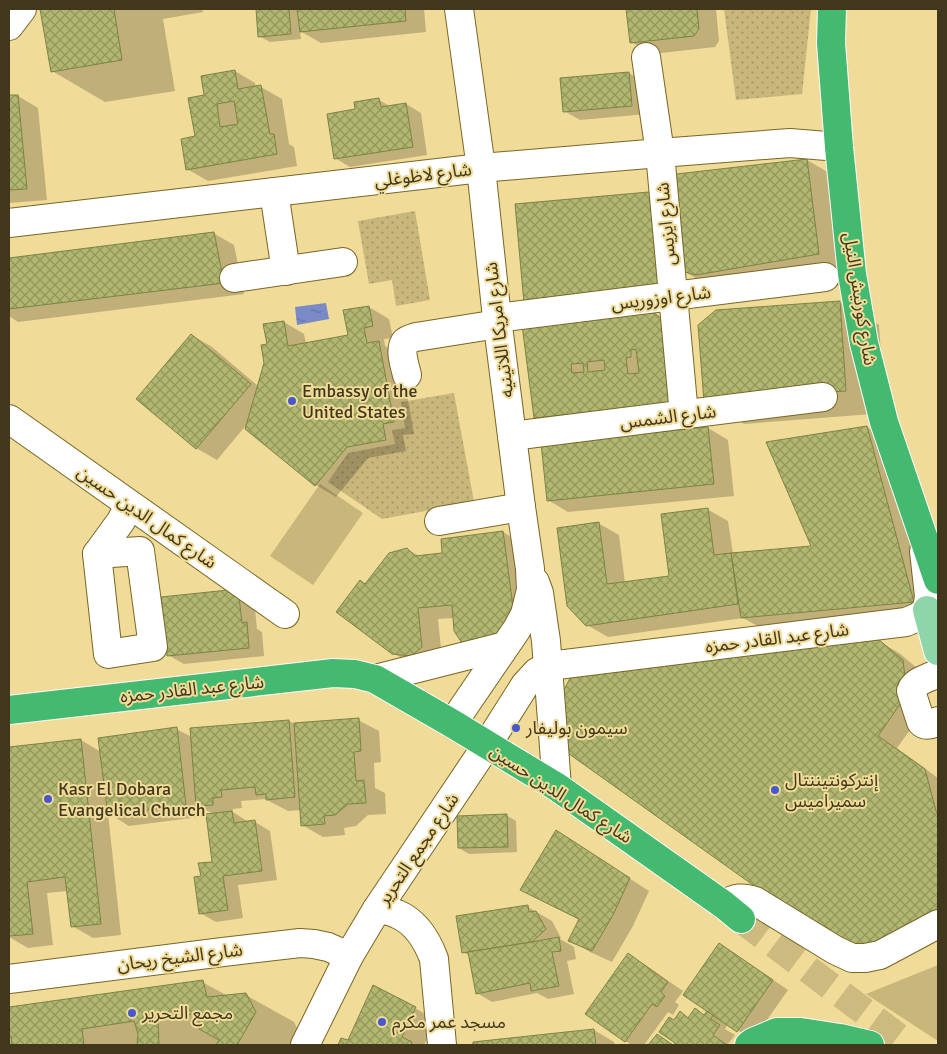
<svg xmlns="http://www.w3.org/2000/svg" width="947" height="1054" font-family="Signika,'Noto Sans Arabic',sans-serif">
<defs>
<pattern id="garden-dots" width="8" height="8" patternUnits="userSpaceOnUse" patternTransform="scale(1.25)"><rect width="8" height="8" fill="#c9b67b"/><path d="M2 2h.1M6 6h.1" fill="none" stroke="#a59564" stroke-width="1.8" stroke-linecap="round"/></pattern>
<pattern id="water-ripples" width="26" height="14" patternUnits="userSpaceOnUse" patternTransform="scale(1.25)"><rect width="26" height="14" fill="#7a8ac7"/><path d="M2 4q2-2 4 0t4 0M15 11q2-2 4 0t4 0" fill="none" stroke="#6572a1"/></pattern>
<pattern id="building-cross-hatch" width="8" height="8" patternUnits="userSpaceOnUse" patternTransform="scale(1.25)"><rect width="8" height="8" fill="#b1b770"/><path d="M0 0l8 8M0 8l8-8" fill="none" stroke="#91965b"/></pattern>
</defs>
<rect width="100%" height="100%" fill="#f0db98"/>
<g fill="#c9b67b">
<path d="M320 484 363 513 313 585 270 556Z"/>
<path d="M938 965V1041L866 994Z"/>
</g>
<g fill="url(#garden-dots)">
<path d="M724 9H811L802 94 736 100Z"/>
<path d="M415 211 430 300 396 306 392 280 369 284 358 221Z"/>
<path d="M454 393 474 502 382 519 328 482 348 453 395 444 392 430 405 428 401 402Z"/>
</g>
<path fill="url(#water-ripples)" d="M326 303 329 319 297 325 295 307Z"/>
<g fill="#0003" fill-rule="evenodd">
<path d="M41 9H202L203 12 163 19 175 91 105 102 52 71Z"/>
<path d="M257 9H424L426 32 321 43 300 31 301 39 270 42 259 36Z"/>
<path d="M628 9H716L719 41 715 47 652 54 631 42Z"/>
<path d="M235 71 255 83 256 88 261 87 282 99 289 144 294 147 297 166 208 181 187 169 196 137 205 96Z"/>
<path d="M629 73 644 82 647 114 580 120 564 111Z"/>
<path d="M18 96 38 108 47 200 9 203V97Z"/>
<path d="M379 100 391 107 406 104 421 113 427 155 350 167 335 158 356 110Z"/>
<path d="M807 160 855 188 866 281 744 302 730 298 680 269V278L688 283 689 293 680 302 546 314 525 302 517 205 660 192 672 200 669 176Z"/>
<path d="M213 233 234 245 244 294 18 322 9 316V260Z"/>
<path d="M839 302 879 325 885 413 744 424 705 401Z"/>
<path d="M369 307 389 319 393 338 384 339 385 346 400 354 414 434 403 435 406 451 368 458 336 497 316 485 246 429 248 423 217 460 196 448 192 335 212 347 258 386 268 345 284 322 304 334 306 344 349 336Z"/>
<path d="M653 314 696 414 555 429 535 417 524 326Z"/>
<path d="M867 427 888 439 934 613 763 629 743 618 608 637 587 625 598 523 619 535 625 583 671 577 707 509 728 521 733 554 813 548Z"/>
<path d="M708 428 728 440 734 496 568 512 548 500Z"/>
<path d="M503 532 523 544 534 626 454 618 438 619 442 658 414 665 393 653 366 585 407 549 421 557 444 554Z"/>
<path d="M238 590 254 599 257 629 262 632 264 656 184 664 168 655Z"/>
<path d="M878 641 899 653 923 673 927 706 897 748 938 778V940L913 953 889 963 848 949Z"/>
<path d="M358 720 379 731 381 762 374 763 375 788 385 793 386 814 368 815 356 826 344 828 345 835 323 837 302 825 301 810 288 811 265 799 241 801 242 808 233 809V812L247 821 248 823 255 822 270 831 277 880 238 885 243 918 216 922 200 913 202 878 213 863 207 816 129 826 108 813 121 935 93 938 72 926 68 891 47 893 53 945 28 948 9 937V748L81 740 101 752 176 729 192 737 289 721 295 724ZM206 810 213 814 206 816Z"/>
<path d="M506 815 516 821 517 852 469 854 459 848Z"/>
<path d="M576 844 649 891 633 926 612 962 590 952 570 940 580 920 542 901 522 890Z"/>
<path d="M528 907 552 921 561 938 560 939 574 947 576 959 567 961 574 994 548 999 537 993 492 1002 477 993 470 956 463 952Z"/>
<path d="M719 945 735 954 788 990 753 1040 728 1024 725 1029 735 1035 728 1044 729 1045H675L677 1043 675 1021 680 1013 690 1018 695 1010 705 1016 709 1011Z"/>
<path d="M629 955 644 964 683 991 675 1002 679 1005 673 1015 668 1012 644 1045H632L625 1041Z"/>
<path d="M202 982 228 996 246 995 294 1022 303 1040 300 1045H218V1044L208 1045H9V1007Z"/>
<path d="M415 1008 436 1020 424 1045H339L342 1040 348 1042Z"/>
<path d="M594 1030 614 1042 615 1045H474V1044Z"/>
</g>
<g fill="url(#building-cross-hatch)" stroke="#7e8342" fill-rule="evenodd">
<path d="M40 9H114L122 60 51 72Z"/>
<path d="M256 9H289L291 34 258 37Z"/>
<path d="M297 9H405L406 21 300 32Z"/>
<path d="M626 9H697L699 29 694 36 630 43Z"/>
<path d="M235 70 238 89 261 85 270 134H274L277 154 186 170 181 139 195 136 188 98 204 95 201 76ZM234 101 238 124 220 127 217 104Z"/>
<path d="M629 72 632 106 563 112 560 78Z"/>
<path d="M9 95H18L27 189 9 190Z"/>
<path d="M379 98 381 107 406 103 413 147 334 159 327 114 355 109 354 102Z"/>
<path d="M807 159 819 254 696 275 681 271 668 175Z"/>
<path d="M660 191 659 290 524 303 515 204Z"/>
<path d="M214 232 224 283 9 309V258Z"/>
<path d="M840 301 846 391 704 402 698 325 716 310Z"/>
<path d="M369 306 373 326 364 328 367 343 379 341 394 422 383 424 386 440 347 447 315 486 245 429 264 363 261 345 267 344 263 324 284 321 288 346 348 335 343 310Z"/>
<path d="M653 312 670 325 676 403 534 418 522 325ZM636 349 639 373 628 374 626 358 631 357V350ZM604 360 605 370 588 372 587 362ZM583 363 584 372 572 373 571 364Z"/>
<path d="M191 334 251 384 196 449 136 399Z"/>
<path d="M867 426 914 602 741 618 731 553 811 546 766 442Z"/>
<path d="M708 427 714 484 547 501 541 443Z"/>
<path d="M708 508 714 555 731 553 738 604 586 626 567 606 557 528 599 522 607 584 669 576 661 514Z"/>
<path d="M503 531 514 614 497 636 464 646 454 631 452 605 418 608 422 647 411 656 392 654 336 612 360 580 365 584 389 553 407 548 415 556 442 553 441 539Z"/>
<path d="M238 589 242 623 247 622 249 648 167 656 161 597Z"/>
<path d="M878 639 903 660 907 694 878 736 925 769 936 811 938 814V918L868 952 826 937 565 751 561 695 574 671Z"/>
<path d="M359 718 361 751 354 752 356 781 364 780 366 803 348 804 335 815 324 816 325 824 301 826 294 723Z"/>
<path d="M289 720 295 797 266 800V794L256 795 255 787 221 790 222 797 213 798V805L196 806 190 728Z"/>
<path d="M177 727 186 805 108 815 98 738Z"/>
<path d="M81 739 101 924 71 927 65 877 27 882 33 934 9 936V747Z"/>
<path d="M232 811 234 823 255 820 262 871 223 876 228 910 199 914 194 877 201 876 198 863 212 862 206 814Z"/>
<path d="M507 814 508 847 458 848 457 816Z"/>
<path d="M556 830 630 878 613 915 592 951 568 941 579 919 520 890Z"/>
<path d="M528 905 529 912 536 911 546 929 532 942 462 953 456 916Z"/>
<path d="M559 937 561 951 552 952 559 986 531 991 530 983 476 994 468 952 532 942Z"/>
<path d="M719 943 773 980 737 1032 683 995Z"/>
<path d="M628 953 668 982 661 992 665 996 657 1007 652 1004 625 1042 585 1014Z"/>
<path d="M203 980 207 997 246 993 256 1012 237 1045H216L219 1040 199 1029V1013L158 1019 159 1045H137L138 1034 134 1021 82 1029 84 1045H12L11 1036H9V1007Z"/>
<path d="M373 985 416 1007 402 1037 412 1042 411 1045H338L341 1038 348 1040Z"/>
<path d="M695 1008 704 1015 707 1011 713 1015 711 1019 720 1025 713 1035 727 1045H674L675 1043 659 1032 669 1017 674 1020 680 1011 688 1018Z"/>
<path d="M594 1029 596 1045H473V1042Z"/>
<path d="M657 1034 673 1045H648Z"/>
</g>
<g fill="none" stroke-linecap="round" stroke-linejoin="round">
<path stroke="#cdba7f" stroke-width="28" stroke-dasharray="28 14" stroke-linecap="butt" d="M741 919 909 1045"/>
<defs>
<g id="minor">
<path d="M9 26 22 9"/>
<path d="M646 57 660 153 684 415"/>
<path d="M274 192 286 271"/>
<path d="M9 223 481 168 660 153 790 143 839 147"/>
<path d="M234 278 343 262"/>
<path d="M497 318 825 277"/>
<path d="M407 375C405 366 399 350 405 342 408 339 413 338 416 337L498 324"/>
<path d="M9 419 285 614"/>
<path d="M512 436 823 397"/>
<path d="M439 521 521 507"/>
<path d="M140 551 153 647 108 654 97 554Z"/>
<path d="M97 554 121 521 129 505"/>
<path d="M535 582 539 593 546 641 557 787"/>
<path d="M938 673C929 678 914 681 911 691L921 722C926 727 932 724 938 721"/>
<path d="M375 679 505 646"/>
<path d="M453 724 463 708 517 629 525 614 531 590 530 569 521 507 497 318 481 168 459 9"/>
<path d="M724 905C735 897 743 897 755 901L835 950 852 958H865L880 955 938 924"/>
<path d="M377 909C384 910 391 911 397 914 416 922 427 940 434 959L442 1045"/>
<path d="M9 979 223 952 300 943 314 944 328 947 349 956"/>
<path d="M305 1045 349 956 377 909 487 745 525 685 537 672 549 666 906 622 918 617 927 610 929 596 924 551"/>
</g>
<path id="major" d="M927 610 938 651"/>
<g id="highway">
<path d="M832 9 831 43 839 147 852 274 864 343 884 422 938 580"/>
<path d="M9 710 333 673 355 674 375 679 453 724 557 787 724 905 741 919"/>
<path d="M749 1045 753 1042 777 1032H801L840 1038 870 1045"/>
</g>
</defs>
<use href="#minor" stroke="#796624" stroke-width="30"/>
<use href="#major" stroke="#fff" stroke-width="30"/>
<use href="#highway" stroke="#fff" stroke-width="30"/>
<use href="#minor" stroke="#fff" stroke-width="28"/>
<use href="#major" stroke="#8ed6a9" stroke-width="28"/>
<use href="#highway" stroke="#43ba70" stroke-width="28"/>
</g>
<g fill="#4858cc" stroke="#f0db98" stroke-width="2">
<circle cx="292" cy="401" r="5"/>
<circle cx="516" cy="728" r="5"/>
<circle cx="775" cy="790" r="5"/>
<circle cx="48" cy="799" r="5"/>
<circle cx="132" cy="1013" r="5"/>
<circle cx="382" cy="1022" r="5"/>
</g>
<g text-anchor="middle" stroke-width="4" stroke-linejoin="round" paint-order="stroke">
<g font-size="18" fill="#40371c" stroke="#f0db98">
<text transform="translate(423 175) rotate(-7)" y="6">شارع لاظوغلي</text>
<text transform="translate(666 224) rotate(-95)" y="6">شارع ايزيس</text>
<text transform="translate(661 298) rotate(-7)" y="6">شارع اوزوريس</text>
<text transform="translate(860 299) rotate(81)" y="6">شارع كورنيش النيل</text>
<text transform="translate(499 330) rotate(-97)" y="6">شارع امريكا اللاتينيه</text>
<text transform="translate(668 417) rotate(-7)" y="6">شارع الشمس</text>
<text transform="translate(147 517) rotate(35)" y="6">شارع كمال الدين حسين</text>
<text transform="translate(777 638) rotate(-7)" y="6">شارع عبد القادر حمزه</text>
<text transform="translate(192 689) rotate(-6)" y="6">شارع عبد القادر حمزه</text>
<text transform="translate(561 794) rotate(33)" y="6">شارع كمال الدين حسين</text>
<text transform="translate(418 849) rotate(-56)" y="6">شارع مجمع التحرير</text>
<text transform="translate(180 957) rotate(-7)" y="6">شارع الشيخ ريحان</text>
</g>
<g font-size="18" fill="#40371c" stroke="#f0db98" text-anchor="start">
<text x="302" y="397">Embassy of the<tspan x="302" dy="21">United States</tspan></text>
<text x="526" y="734">سيمون بوليفار</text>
<text x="785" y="786">إنتركونتيننتال<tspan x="785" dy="21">سميراميس</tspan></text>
<text x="58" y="795">Kasr El Dobara<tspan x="58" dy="21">Evangelical Church</tspan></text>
<text x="142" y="1019">مجمع التحرير</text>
<text x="392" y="1028">مسجد عمر مكرم</text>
</g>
</g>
<rect width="947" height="1054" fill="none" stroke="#40371c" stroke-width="20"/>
</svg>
